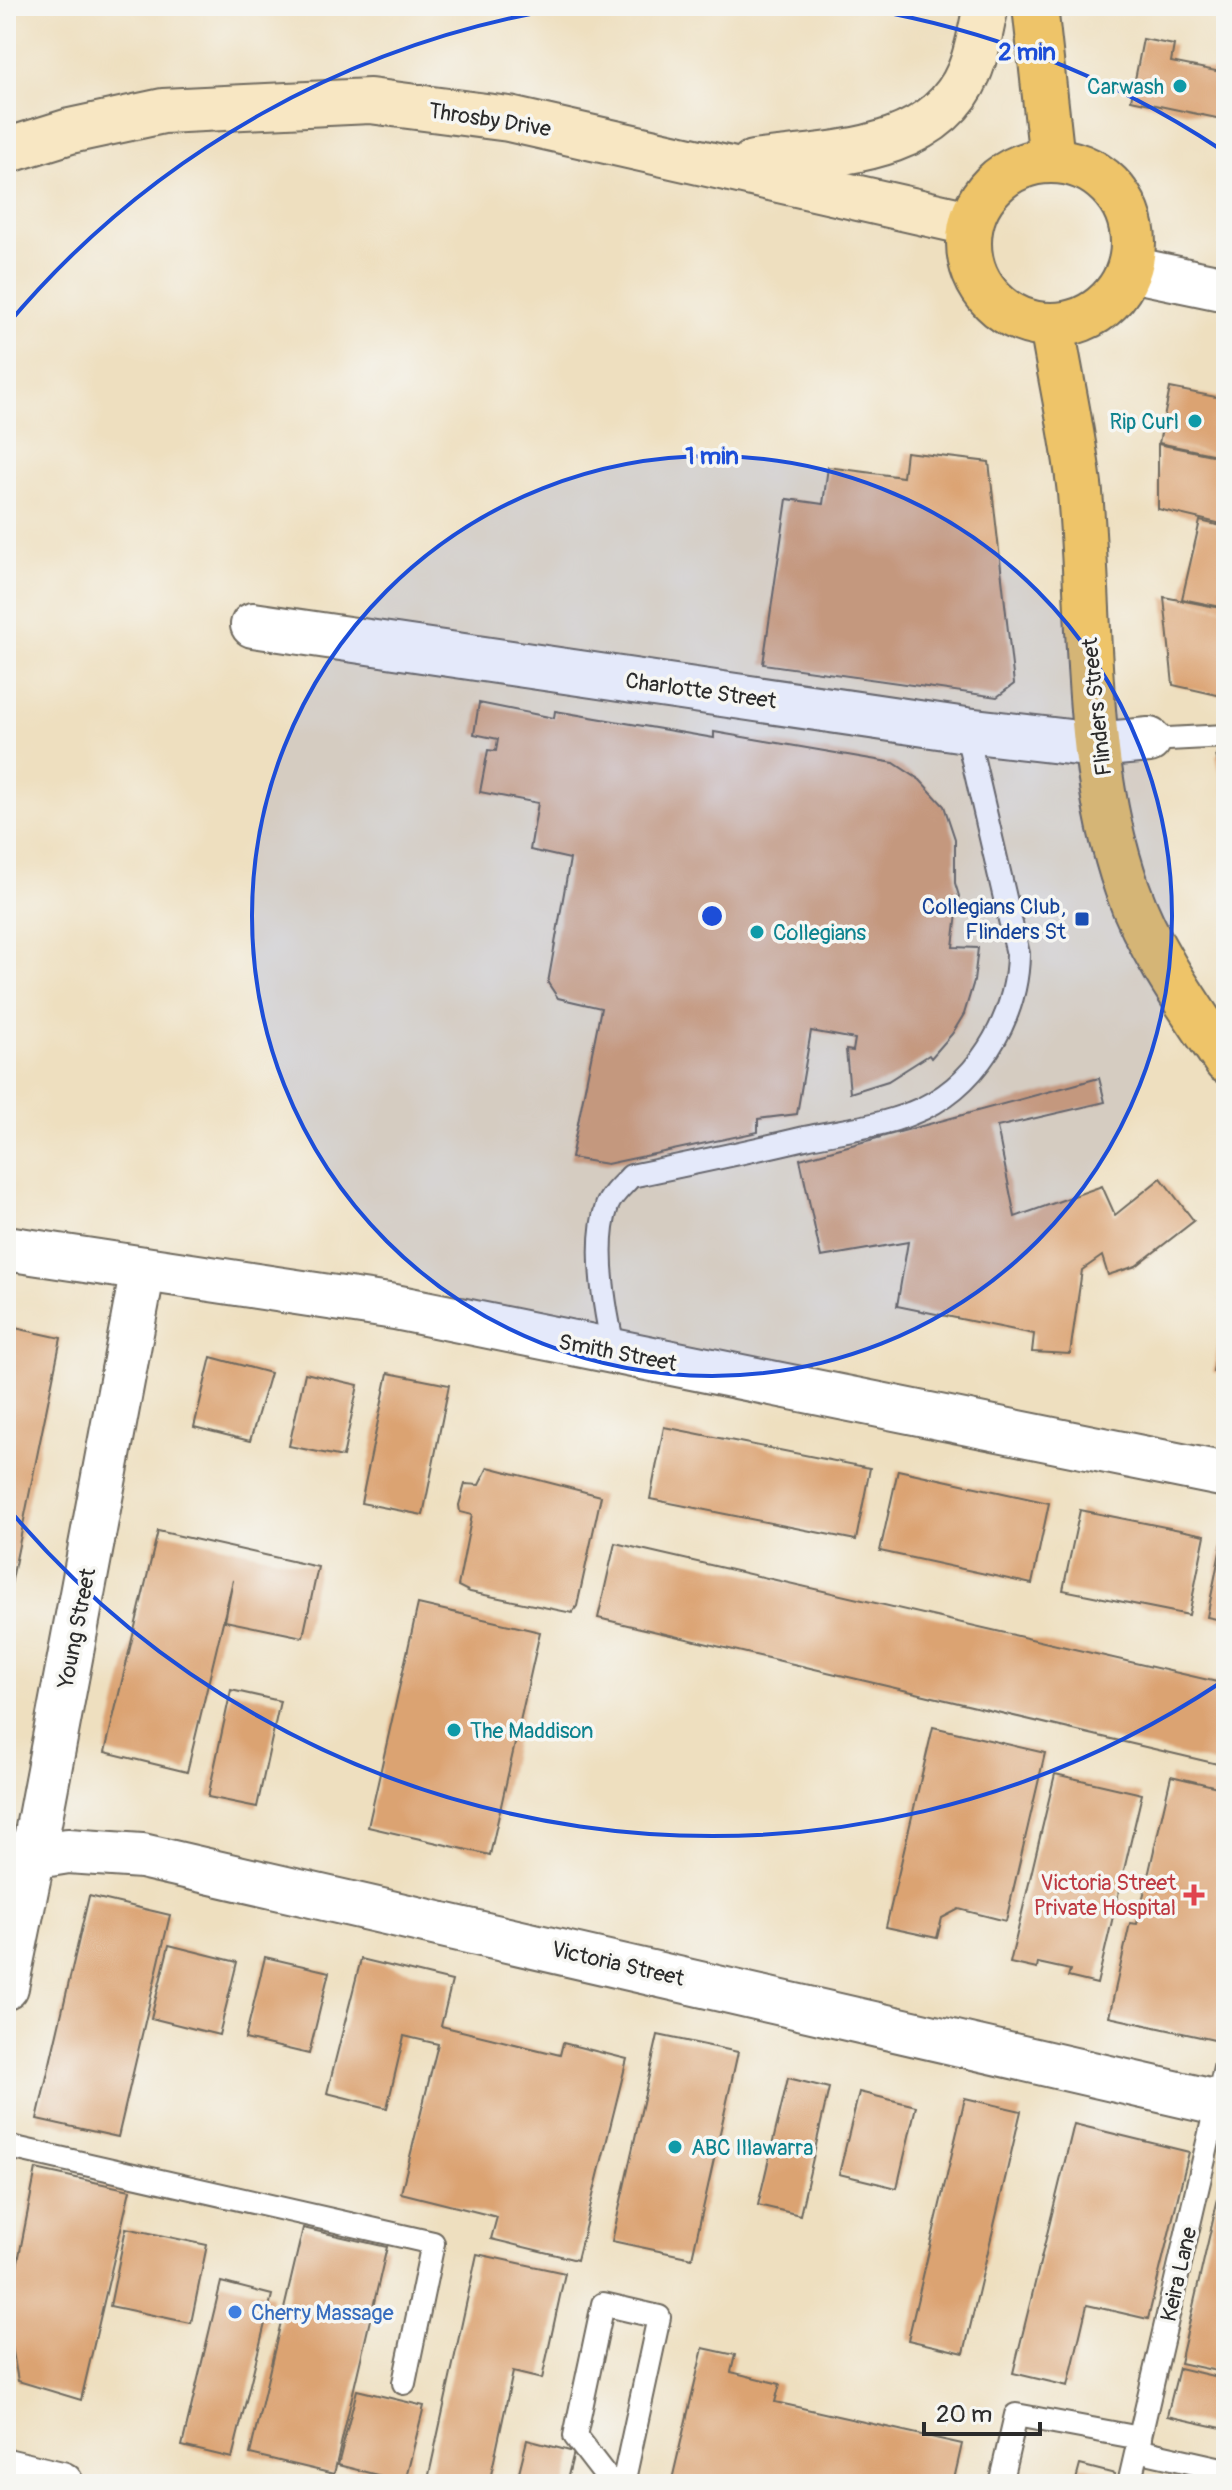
<svg xmlns="http://www.w3.org/2000/svg" width="1232" height="2490" font-family="Pangolin,sans-serif">
<rect width="100%" height="100%" fill="#f6f6f2"/>
<filter id="ink" filterUnits="userSpaceOnUse"><feTurbulence type="fractalNoise" baseFrequency=".0125" numOctaves="2"/><feDisplacementMap in="SourceGraphic" scale="16" xChannelSelector="R" yChannelSelector="G"/><feConvolveMatrix kernelMatrix="1 2 1 2 8 2 1 2 1" color-interpolation-filters="sRGB"/></filter>
<filter id="wash" filterUnits="userSpaceOnUse"><feTurbulence type="fractalNoise" baseFrequency=".006" numOctaves="4" result="noise"/><feDisplacementMap in="SourceGraphic" scale="32" xChannelSelector="R" yChannelSelector="G"/><feGaussianBlur stdDeviation="1.8" result="paint"/><feColorMatrix in="noise" values="0 0 0 0 0 0 0 0 0 0 0 0 0 0 0 0 0 1.4 0 .05"/><feComposite in="paint" operator="in"/></filter>
<g filter="url(#wash)">
<rect width="100%" height="100%" fill="#eedfbf"/>
<g id="blocks">
<g fill="#dba372">
<path d="M1143 39 1174 45 1171 62 1226 73V120L1131 100Z"/>
<path d="M1170 388 1226 399V457L1159 443Z"/>
<path d="M1158 444 1226 458V525L1158 509Z"/>
<path d="M906 452 989 462 1014 684 997 697 763 664 787 499 823 504 828 467 903 477Z"/>
<path d="M1200 521 1226 527V608L1182 599Z"/>
<path d="M1164 597 1226 609V697L1173 685Z"/>
<path d="M479 703 554 718 555 711 714 738V732L894 763 920 780 944 806 955 839V883L959 896 953 947 978 948 974 981 964 1014 952 1034 931 1058 929 1055 888 1081 850 1093 846 1050 853 1051 855 1039 811 1031 797 1114 758 1119V1132L607 1164 571 1158 601 1008 558 998 548 983 570 859 530 850 538 803 480 792 488 750 496 751 498 739 474 734Z"/>
<path d="M1226 750V797H1225L1216 755Z"/>
<path d="M1099 1078 1105 1102 997 1127 1015 1217 1102 1186 1115 1215 1161 1178 1194 1221 1136 1266 1108 1275 1102 1256 1082 1270 1070 1354 1032 1352 1034 1334 897 1306 908 1242 821 1257 800 1159Z"/>
<path d="M1224 1309H1226V1374L1213 1372Z"/>
<path d="M6 1326 61 1338 7 1604H6Z"/>
<path d="M211 1357 270 1373 250 1441 194 1427Z"/>
<path d="M305 1373 358 1385 343 1457 289 1446Z"/>
<path d="M388 1373 449 1385 423 1515 361 1503Z"/>
<path d="M664 1427 870 1468 856 1540 650 1499Z"/>
<path d="M488 1467 601 1496 577 1606 572 1613 470 1592 458 1586 472 1515 460 1512 459 1505 465 1484 479 1485Z"/>
<path d="M898 1470 1049 1503 1032 1584 880 1551Z"/>
<path d="M1080 1510 1205 1535 1189 1615 1063 1590Z"/>
<path d="M158 1531 318 1567 303 1637 225 1621 233 1580 187 1772 105 1752Z"/>
<path d="M1222 1542 1226 1543V1621L1207 1617Z"/>
<path d="M615 1543 1226 1684V1766L598 1618Z"/>
<path d="M418 1604 540 1632 490 1855 368 1827Z"/>
<path d="M231 1690 280 1701 257 1807 208 1797Z"/>
<path d="M933 1727 1045 1753 1006 1921 959 1909 942 1918 937 1938 886 1927Z"/>
<path d="M1055 1774 1142 1794 1097 1984 1068 1977 1070 1970 1038 1963 1037 1969 1010 1963Z"/>
<path d="M1171 1776 1226 1789V2011L1219 2041 1109 2017 1130 1923 1137 1924Z"/>
<path d="M89 1896 170 1915 118 2137 37 2119Z"/>
<path d="M169 1945 237 1962 219 2035 151 2018Z"/>
<path d="M265 1957 329 1972 309 2054 245 2039Z"/>
<path d="M361 1959 452 1981 441 2026 560 2055 563 2043 627 2059 577 2260 491 2239 497 2217 401 2193 438 2044 404 2036 387 2108 327 2093Z"/>
<path d="M658 2035 738 2052 692 2258 612 2241Z"/>
<path d="M788 2078 829 2088 800 2215 758 2205Z"/>
<path d="M859 2092 916 2106 897 2188 839 2174Z"/>
<path d="M965 2098 1021 2111 964 2353 908 2340Z"/>
<path d="M1074 2124 1189 2152 1148 2319 1087 2305 1068 2386 1013 2373Z"/>
<path d="M1225 2168H1226V2373L1180 2363Z"/>
<path d="M36 2169 130 2190 81 2400 18 2381 7 2318Z"/>
<path d="M126 2228 207 2245 191 2323 110 2306Z"/>
<path d="M303 2228 387 2247 334 2474 250 2454Z"/>
<path d="M477 2254 565 2273 542 2379 513 2372 489 2484H427Z"/>
<path d="M221 2282 272 2295 232 2458 182 2446Z"/>
<path d="M703 2348 735 2355 731 2372 780 2384 775 2402 962 2444 953 2484H671Z"/>
<path d="M1179 2368 1226 2379V2429L1167 2416Z"/>
<path d="M357 2390 424 2406 405 2482 338 2465Z"/>
<path d="M527 2440 574 2452 566 2484H516Z"/>
<path d="M1080 2465 1115 2474 1112 2484H1075Z"/>
</g>
</g>
</g>
<g filter="url(#ink)">
<use href="#blocks" fill-opacity="0" stroke="#6f6a5f" stroke-width="2"/>
<g fill="none" stroke-linecap="round" stroke-linejoin="round">
<defs>
<g id="service">
<path d="M1149 740 1226 736"/>
<path d="M614 1351C605 1311 593 1246 607 1206 611 1195 623 1185 631 1176 689 1164 747 1152 805 1138 840 1130 879 1127 912 1113 975 1089 1017 1020 1018 954L966 730"/>
<path d="M6 2146 433 2243 404 2383"/>
<path d="M1137 2450 1226 2470"/>
<path d="M612 2484 575 2436 603 2304 659 2317 623 2484"/>
<path d="M1000 2484 1016 2415 1140 2438"/>
<path d="M1129 2484 1226 2064"/>
</g>
<g id="minor">
<path d="M253 625 966 730 1095 745 1149 740"/>
<path d="M33 1855 143 1269"/>
</g>
<g id="tertiary">
<path d="M1130 269 1226 289"/>
<path d="M6 1248 395 1307 1226 1475"/>
<path d="M6 1861 68 1851 142 1856 1226 2105"/>
<path d="M6 1987 33 1855"/>
<path d="M6 2471 61 2484"/>
</g>
<g id="secondary">
<path d="M6 151 70 131 163 111 370 101 509 119 969 223"/>
<path d="M753 163C828 153 934 155 969 72 978 51 981 28 986 6"/>
</g>
<g id="primary">
<path d="M1035 6 1052 160"/>
<circle cx="1051" cy="243" r="82"/>
<path d="M1052 326C1061 381 1074 437 1080 493 1092 624 1083 761 1127 888 1149 951 1189 1006 1226 1061"/>
</g>
</defs>
<use href="#service" stroke="#6f6a5f" stroke-width="26"/>
<use href="#minor" stroke="#6f6a5f" stroke-width="48"/>
<use href="#tertiary" stroke="#6f6a5f" stroke-width="48"/>
<use href="#secondary" stroke="#6f6a5f" stroke-width="48"/>
<use href="#primary" stroke="#6f6a5f" stroke-width="48"/>
<use href="#service" stroke="#fff" stroke-width="22"/>
<use href="#minor" stroke="#fff" stroke-width="44"/>
<use href="#tertiary" stroke="#fff" stroke-width="44"/>
<use href="#secondary" stroke="#f8e7c3" stroke-width="44"/>
<use href="#primary" stroke="#eec469" stroke-width="44"/>
</g>
</g>
<circle cx="712" cy="916" r="460" fill="#1d4ed8" fill-opacity=".12"/>
<g fill="none" stroke="#1d4ed8" stroke-width="4">
<circle cx="712" cy="916" r="460"/>
<path d="M1220 1683A920 920 0 0 1 7 1507M7 325A920 920 0 0 1 576 6M848 6A920 920 0 0 1 1220 149"/>
</g>
<g fill="#0f9aa8" stroke="#f6f6f2" stroke-width="3">
<circle cx="1180" cy="86" r="8"/>
<circle cx="1195" cy="421" r="8"/>
<circle cx="757" cy="932" r="8"/>
<circle cx="454" cy="1730" r="8"/>
<circle cx="675" cy="2147" r="8"/>
</g>
<rect fill="#1a4fb4" stroke="#f6f6f2" stroke-width="3" x="1074" y="911" width="16" height="16" rx="4"/>
<path fill="#e0444e" stroke="#f6f6f2" stroke-width="3" d="M1190 1883h8v8h8v8h-8v8h-8v-8h-8v-8h8z"/>
<circle fill="#3f7fe0" stroke="#f6f6f2" stroke-width="3" cx="235" cy="2312" r="8"/>
<g text-anchor="middle" stroke-width="7" stroke-linejoin="round" paint-order="stroke">
<g font-size="22" fill="#0d838f" stroke="#f6f6f2" text-anchor="start">
<text x="1164" y="94" text-anchor="end">Carwash</text>
<text x="1179" y="429" text-anchor="end">Rip Curl</text>
<text x="773" y="940">Collegians</text>
<text x="470" y="1738">The Maddison</text>
<text x="691" y="2155">ABC Illawarra</text>
</g>
<g font-size="22" fill="#2b2b2b" stroke="#f6f6f2">
<text transform="translate(490 119) rotate(9)" y="8">Throsby Drive</text>
<text transform="translate(701 690) rotate(8)" y="8">Charlotte Street</text>
<text transform="translate(1096 707) rotate(-96)" y="8">Flinders Street</text>
<text transform="translate(618 1352) rotate(11)" y="8">Smith Street</text>
<text transform="translate(76 1628) rotate(-79)" y="8">Young Street</text>
<text transform="translate(618 1963) rotate(13)" y="8">Victoria Street</text>
<text transform="translate(1178 2274) rotate(-77)" y="8">Keira Lane</text>
</g>
<g font-size="22" fill="#164399" stroke="#f6f6f2" text-anchor="end">
<text x="1066" y="914">Collegians Club,<tspan x="1066" dy="25">Flinders St</tspan></text>
</g>
<g font-size="22" fill="#be3a42" stroke="#f6f6f2" text-anchor="end">
<text x="1176" y="1890">Victoria Street<tspan x="1176" dy="25">Private Hospital</tspan></text>
</g>
<g font-size="22" fill="#366cbe" stroke="#f6f6f2" text-anchor="start">
<text x="251" y="2320">Cherry Massage</text>
</g>
</g>
<circle cx="712" cy="916" r="12" fill="#1d4ed8" stroke="#f6f6f2" stroke-width="4"/>
<g font-size="24" text-anchor="middle" font-weight="bold" fill="#1d4ed8" stroke="#f6f6f2" stroke-width="7" stroke-linejoin="round" paint-order="stroke">
<text x="1027" y="60">2 min</text>
<text x="712" y="464">1 min</text>
</g>
<rect width="1232" height="2490" fill="none" stroke="#f6f6f2" stroke-width="32"/>
<path d="M924 2422v12h116v-12" fill="none" stroke="#2b2b2b" stroke-width="4"/>
<text x="936" y="2422" font-size="24" fill="#2b2b2b" stroke="#f6f6f2" stroke-width="6" paint-order="stroke">20 m</text>
</svg>
